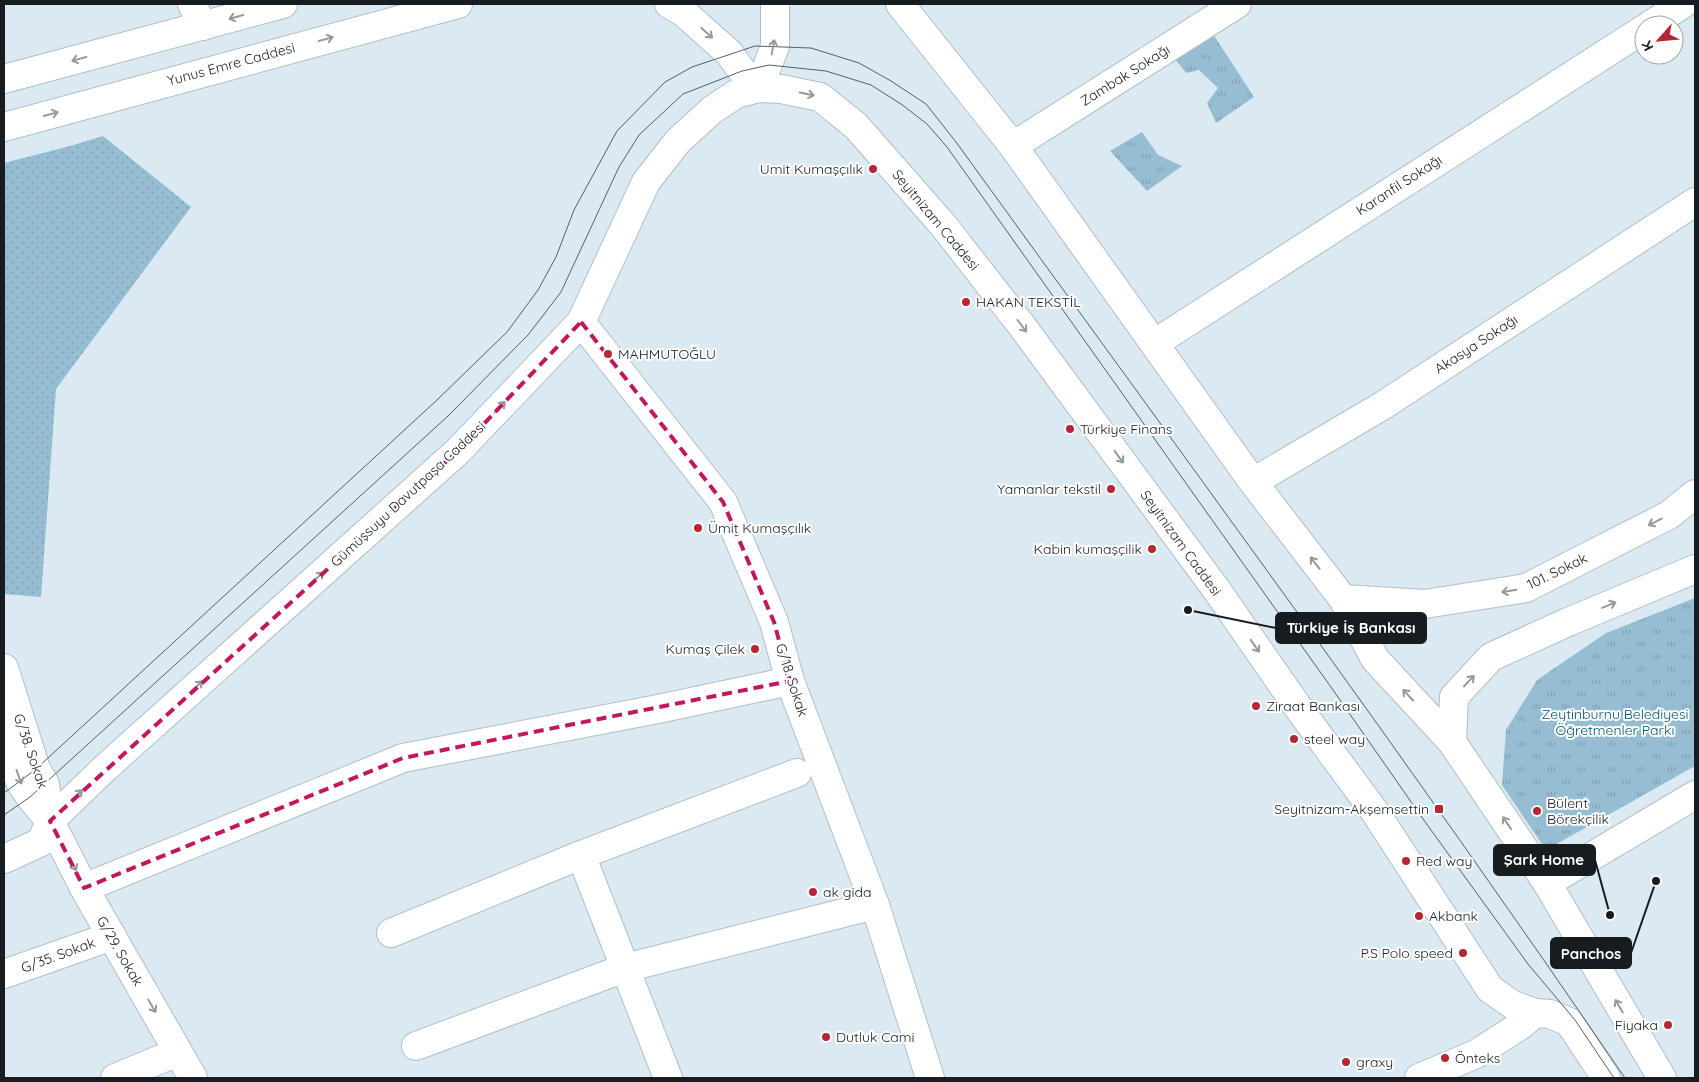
<svg xmlns="http://www.w3.org/2000/svg" width="1699" height="1082" font-family="Quicksand,sans-serif">
<defs>
<pattern id="grass-dots" width="8" height="8" patternUnits="userSpaceOnUse" patternTransform="scale(1.25)"><rect width="8" height="8" fill="#96bdd2"/><path d="M2 2h.1M6 6h.1" fill="none" stroke="#81a2b4" stroke-width="1.8" stroke-linecap="round"/></pattern>
<pattern id="park-tufts" width="24" height="20" patternUnits="userSpaceOnUse" patternTransform="scale(1.25)"><rect width="24" height="20" fill="#96bdd2"/><path d="M3 7l-1-3M5 7V3M7 7l1-3M15 17l-1-3M17 17v-4M19 17l1-3" fill="none" stroke="#81a2b4"/></pattern>
</defs>
<rect width="100%" height="100%" fill="#dbeaf2"/>
<path fill="url(#grass-dots)" d="M103 136 191 207 56 389 41 597 4 594V163L70 146Z"/>
<g fill="url(#park-tufts)">
<path d="M1213 34 1254 97 1216 123 1207 103 1218 88 1199 70 1186 73 1174 58Z"/>
<path d="M1142 132 1158 155 1182 166 1147 191 1110 151Z"/>
<path d="M1695 598V766L1546 850 1502 785 1506 730 1537 680 1606 633Z"/>
</g>
<g fill="none" stroke-linecap="round" stroke-linejoin="round">
<defs>
<g id="minor">
<path d="M192 4 203 26"/>
<path d="M1650 25 1683 4"/>
<path d="M1013 146 1237 4"/>
<path d="M581 322 723 502 774 622 790 681 875 905 930 1078"/>
<path d="M1155 343 1644 29"/>
<path d="M1253 482 1382 406 1695 202"/>
<path d="M4 668 36 769 45 784 50 821"/>
<path d="M4 730 20 782 30 797 50 821 84 888 193 1078"/>
<path d="M581 855 668 1078"/>
<path d="M1547 883 1695 795"/>
<path d="M84 888 403 758 658 709 790 681"/>
<path d="M391 933 581 855 797 773"/>
<path d="M4 974 112 936"/>
<path d="M416 1046 625 968 875 905"/>
<path d="M115 1078 178 1052"/>
<path d="M1419 1078 1476 1054 1521 1025 1535 1013"/>
</g>
<g id="tertiary">
<path d="M1343 599 1425 604 1526 588 1669 515 1695 494"/>
<path d="M1452 742 1454 697 1491 657 1568 622 1695 569"/>
<path d="M4 748 9 746"/>
<path d="M4 859 41 842 50 821 104 769 458 451 522 384 581 322 646 182 678 141 712 110 736 94 759 88"/>
</g>
<g id="secondary">
<path d="M669 4 683 12 729 53 742 71 759 88"/>
<path d="M900 4 1013 146 1253 482 1343 599 1375 659 1452 742 1547 883 1662 1078"/>
<path d="M4 79 283 4"/>
<path d="M759 88 781 89 820 97 856 126 943 225 1022 326 1216 589 1302 713 1375 812 1490 989 1513 1005 1535 1013 1550 1014 1569 1022 1606 1078"/>
<path d="M759 88 775 46V4"/>
<path d="M4 127 458 4"/>
</g>
</defs>
<use href="#minor" stroke="#b0bfc7" stroke-width="30"/>
<use href="#tertiary" stroke="#b0bfc7" stroke-width="30"/>
<use href="#secondary" stroke="#b0bfc7" stroke-width="30"/>
<use href="#minor" stroke="#fff" stroke-width="28"/>
<use href="#tertiary" stroke="#fff" stroke-width="28"/>
<use href="#secondary" stroke="#fff" stroke-width="28"/>
<g stroke="#565f63" stroke-width="1">
<path d="M4 793 36 769 437 400 507 332 538 290 556 257 574 210 617 131 665 82 692 67 755 46 811 48 859 63 891 81 926 104 956 142C1181 453 1409 761 1625 1078"/>
<path d="M4 815 30 797 448 416 528 335 561 292 619 167 639 135 683 94 742 71 769 65 826 71 871 85 901 104 927 124 947 147 1333 690 1423 819 1528 964 1575 1020 1614 1078"/>
</g>
</g>
<defs><path id="oneway-shaft" d="M-6 0H5M1.5-3L5.5 0L1.5 3" fill="none" stroke-width="1.6" stroke-linecap="round" stroke-linejoin="round" transform="scale(1.25)"/></defs>
<g stroke="#96999a">
<use href="#oneway-shaft" transform="translate(236 17) rotate(164)"/>
<use href="#oneway-shaft" transform="translate(707 33) rotate(42)"/>
<use href="#oneway-shaft" transform="translate(326 39) rotate(-15)"/>
<use href="#oneway-shaft" transform="translate(773 47) rotate(-80)"/>
<use href="#oneway-shaft" transform="translate(79 59) rotate(165)"/>
<use href="#oneway-shaft" transform="translate(807 94) rotate(12)"/>
<use href="#oneway-shaft" transform="translate(51 114) rotate(-15)"/>
<use href="#oneway-shaft" transform="translate(1022 326) rotate(53)"/>
<use href="#oneway-shaft" transform="translate(500 407) rotate(-46)"/>
<use href="#oneway-shaft" transform="translate(1119 457) rotate(54)"/>
<use href="#oneway-shaft" transform="translate(1655 522) rotate(153)"/>
<use href="#oneway-shaft" transform="translate(1315 563) rotate(-128)"/>
<use href="#oneway-shaft" transform="translate(318 577) rotate(-42)"/>
<use href="#oneway-shaft" transform="translate(1509 591) rotate(171)"/>
<use href="#oneway-shaft" transform="translate(1609 605) rotate(-22)"/>
<use href="#oneway-shaft" transform="translate(1255 646) rotate(55)"/>
<use href="#oneway-shaft" transform="translate(1469 681) rotate(-47)"/>
<use href="#oneway-shaft" transform="translate(197 686) rotate(-42)"/>
<use href="#oneway-shaft" transform="translate(1408 695) rotate(-133)"/>
<use href="#oneway-shaft" transform="translate(19 777) rotate(70)"/>
<use href="#oneway-shaft" transform="translate(77 795) rotate(-44)"/>
<use href="#oneway-shaft" transform="translate(1507 823) rotate(-124)"/>
<use href="#oneway-shaft" transform="translate(73 864) rotate(64)"/>
<use href="#oneway-shaft" transform="translate(152 1006) rotate(60)"/>
<use href="#oneway-shaft" transform="translate(1619 1006) rotate(-120)"/>
</g>
<path fill="none" stroke="#c2185b" stroke-width="4" stroke-dasharray="10 6" stroke-linejoin="round" d="M581 322 723 502 774 622 790 681 403 758 84 888 50 821 458 451Z"/>
<g fill="#b72633" stroke="#fff" stroke-width="2">
<circle cx="873" cy="169" r="5"/>
<circle cx="966" cy="302" r="5"/>
<circle cx="608" cy="354" r="5"/>
<circle cx="1070" cy="429" r="5"/>
<circle cx="1111" cy="489" r="5"/>
<circle cx="698" cy="528" r="5"/>
<circle cx="1152" cy="549" r="5"/>
<circle cx="755" cy="649" r="5"/>
<circle cx="1256" cy="706" r="5"/>
<circle cx="1294" cy="739" r="5"/>
<rect x="1434" y="804" width="10" height="10" rx="2.5"/>
<circle cx="1537" cy="811" r="5"/>
<circle cx="1406" cy="861" r="5"/>
<circle cx="813" cy="892" r="5"/>
<circle cx="1419" cy="916" r="5"/>
<circle cx="1463" cy="953" r="5"/>
<circle cx="1668" cy="1025" r="5"/>
<circle cx="826" cy="1037" r="5"/>
<circle cx="1445" cy="1058" r="5"/>
<circle cx="1346" cy="1062" r="5"/>
</g>
<g text-anchor="middle" stroke-width="4" stroke-linejoin="round" paint-order="stroke">
<g font-size="14" fill="#161c1f" stroke="#fff">
<text transform="translate(231 64) rotate(-15)" y="5">Yunus Emre Caddesi</text>
<text transform="translate(1125 75) rotate(-32)" y="5">Zambak Sokağı</text>
<text transform="translate(1399 185) rotate(-33)" y="5">Karanfil Sokağı</text>
<text transform="translate(936 220) rotate(50)" y="5">Seyitnizam Caddesi</text>
<text transform="translate(1476 344) rotate(-33)" y="5">Akasya Sokağı</text>
<text transform="translate(408 494) rotate(-43)" y="5">Gümüşsuyu Davutpaşa Caddesi</text>
<text transform="translate(1181 543) rotate(54)" y="5">Seyitnizam Caddesi</text>
<text transform="translate(1557 571) rotate(-26)" y="5">101. Sokak</text>
<text transform="translate(792 680) rotate(72)" y="5">G/18. Sokak</text>
<text transform="translate(31 751) rotate(71)" y="5">G/38. Sokak</text>
<text transform="translate(120 951) rotate(60)" y="5">G/29. Sokak</text>
<text transform="translate(58 955) rotate(-20)" y="5">G/35. Sokak</text>
</g>
<g font-size="14" fill="#161c1f" stroke="#fff" text-anchor="start">
<text x="863" y="174" text-anchor="end">Umit Kumaşçılık</text>
<text x="976" y="307">HAKAN TEKSTİL</text>
<text x="618" y="359">MAHMUTOĞLU</text>
<text x="1080" y="434">Türkiye Finans</text>
<text x="1101" y="494" text-anchor="end">Yamanlar tekstil</text>
<text x="708" y="533">Ümit Kumaşçılık</text>
<text x="1142" y="554" text-anchor="end">Kabin kumaşçilik</text>
<text x="745" y="654" text-anchor="end">Kumaş Çilek</text>
<text x="1266" y="711">Ziraat Bankası</text>
<text x="1304" y="744">steel way</text>
<text x="1547" y="808">Bülent<tspan x="1547" dy="16">Börekçilik</tspan></text>
<text x="1429" y="814" text-anchor="end">Seyitnizam-Akşemsettin</text>
<text x="1416" y="866">Red way</text>
<text x="823" y="897">ak gida</text>
<text x="1429" y="921">Akbank</text>
<text x="1453" y="958" text-anchor="end">P.S Polo speed</text>
<text x="1658" y="1030" text-anchor="end">Fiyaka</text>
<text x="836" y="1042">Dutluk Cami</text>
<text x="1455" y="1063">Önteks</text>
<text x="1356" y="1067">graxy</text>
</g>
<g font-size="14" fill="#065371" stroke="#fff">
<text x="1615" y="719">Zeytinburnu Belediyesi<tspan x="1615" dy="16">Öğretmenler Parkı</tspan></text>
</g>
</g>
<path fill="none" stroke="#161c1f" stroke-width="2" d="M1188 610L1276 628M1610 915L1595 860M1656 881L1631 953"/>
<g fill="#161c1f" stroke="#fff" stroke-width="2">
<circle cx="1188" cy="610" r="5"/>
<circle cx="1610" cy="915" r="5"/>
<circle cx="1656" cy="881" r="5"/>
</g>
<g fill="#161c1f" stroke="#161c1f" stroke-width="2">
<rect x="1276" y="613" width="150" height="30" rx="5"/>
<rect x="1494" y="845" width="101" height="30" rx="5"/>
<rect x="1551" y="938" width="80" height="30" rx="5"/>
</g>
<g font-size="15" text-anchor="middle" font-weight="bold" fill="#fff">
<text x="1351" y="633">Türkiye İş Bankası</text>
<text x="1544" y="865">Şark Home</text>
<text x="1591" y="959">Panchos</text>
</g>
<rect width="1699" height="1082" fill="none" stroke="#161c1f" stroke-width="10"/>
<g transform="translate(1659 40) rotate(243)"><circle r="24" fill="#ffffff" stroke="#a2a4a5"/>
<path d="M0-4L9 19L0 12L-9 19Z" fill="#b72633"/>
<text y="-8" font-size="14" font-weight="bold" text-anchor="middle" fill="#161c1f">K</text>
</g>
</svg>
